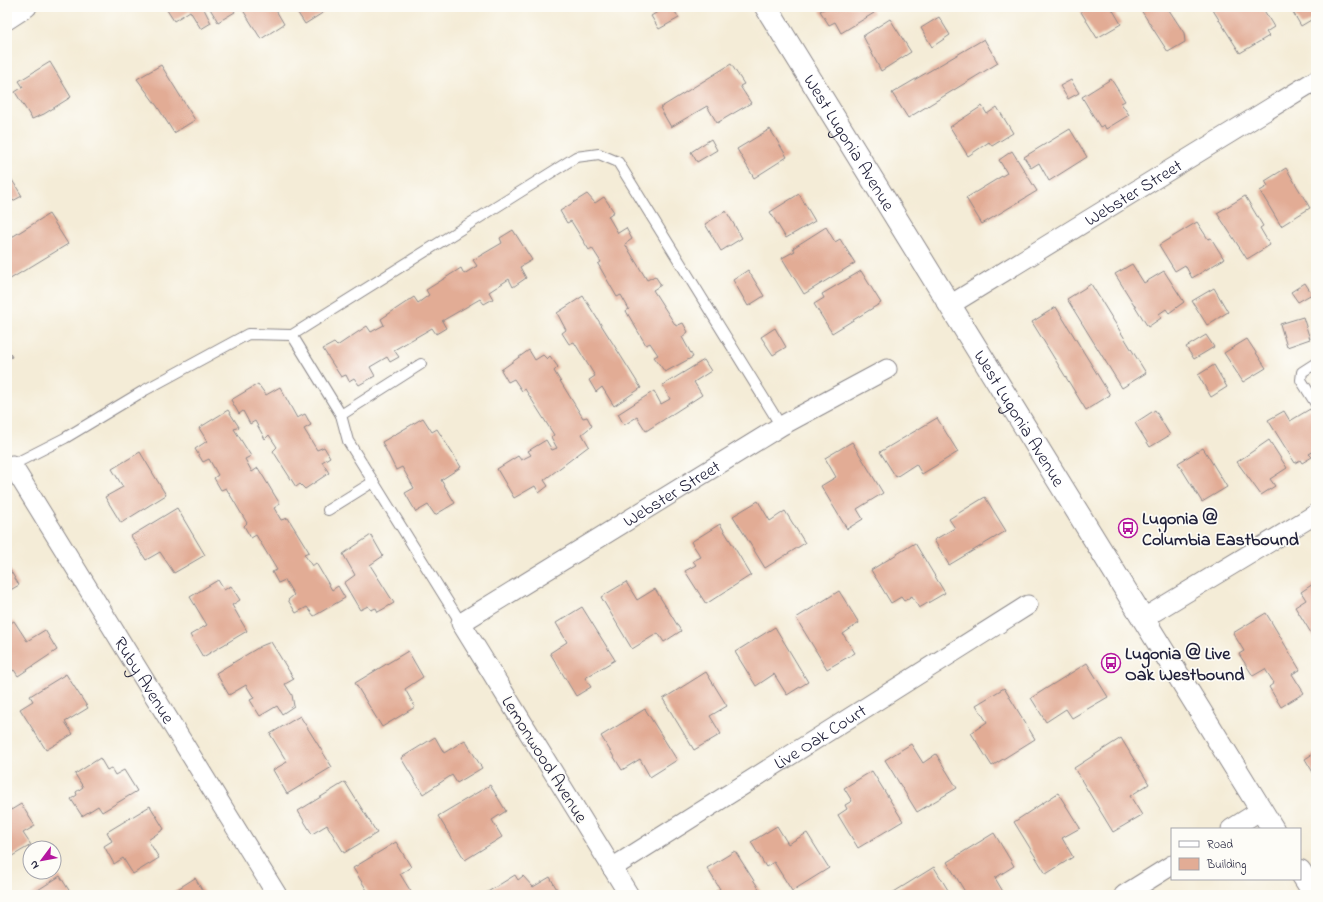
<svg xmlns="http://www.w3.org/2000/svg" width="1323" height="902" font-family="'Indie Flower',sans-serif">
<rect width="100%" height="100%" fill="#fdfcf7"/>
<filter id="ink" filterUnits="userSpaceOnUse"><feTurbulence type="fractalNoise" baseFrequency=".025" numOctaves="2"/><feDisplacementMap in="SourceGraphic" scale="8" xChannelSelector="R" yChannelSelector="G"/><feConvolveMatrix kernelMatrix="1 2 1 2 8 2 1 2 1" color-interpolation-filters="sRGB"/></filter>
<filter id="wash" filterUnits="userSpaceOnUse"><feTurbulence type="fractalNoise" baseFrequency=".012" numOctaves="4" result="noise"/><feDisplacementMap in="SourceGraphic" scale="16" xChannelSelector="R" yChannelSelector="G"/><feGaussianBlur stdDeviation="0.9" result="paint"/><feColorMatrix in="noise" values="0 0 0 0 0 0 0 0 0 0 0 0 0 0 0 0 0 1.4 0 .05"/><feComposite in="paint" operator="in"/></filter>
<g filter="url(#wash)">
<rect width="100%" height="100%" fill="#f4ecd7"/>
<g id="blocks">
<g fill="#e2ac95">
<path d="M165 7H203L211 23 201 29 190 11 174 21Z"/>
<path d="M209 7H232L235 12 218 22Z"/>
<path d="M241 7H274L284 24 261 39Z"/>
<path d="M294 7H321L324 12 305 24Z"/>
<path d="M666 7H672L679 18 659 29 651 16Z"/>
<path d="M828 7H871L874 13 841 33 835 22 829 25 820 11Z"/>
<path d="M1078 7H1111L1121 24 1097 38Z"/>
<path d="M1139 7H1167L1184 33 1185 42 1168 52Z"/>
<path d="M1211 7H1262L1274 27 1266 32 1269 36 1240 53Z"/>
<path d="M1290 7H1316V17L1301 26Z"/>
<path d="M939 17 950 35 932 47 921 28Z"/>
<path d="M890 19 911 52 881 71 863 36Z"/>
<path d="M984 39 998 63 908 118 892 93Z"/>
<path d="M50 62 71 97 44 114 32 119 15 92 23 87 19 81Z"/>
<path d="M731 64 744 84 740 86 751 103 717 123 707 106 671 127 660 108Z"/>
<path d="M161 65 195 120 174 133 157 106 137 79Z"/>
<path d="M1111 79 1125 101 1121 103 1129 115 1106 129 1104 125 1100 127 1082 97Z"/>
<path d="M1071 80 1079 93 1068 99 1060 86Z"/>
<path d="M982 106 987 114 997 107 1013 133 992 146 989 142 968 156 950 127Z"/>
<path d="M770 129 787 157 754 178 737 149Z"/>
<path d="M1070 129 1087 157 1049 181 1039 163 1031 168 1024 157Z"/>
<path d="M711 139 717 150 697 162 691 152Z"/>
<path d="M1012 151 1037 191 982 224 966 198 1007 173 999 160Z"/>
<path d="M1286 168 1310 208 1281 226 1260 191 1268 186 1265 181Z"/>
<path d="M7 172 22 196 7 204Z"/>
<path d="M587 194 595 203 604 197 614 212 608 216 618 233 626 228 632 239 625 244 647 280 655 276 661 285 653 290 676 326 683 323 688 332 682 337 693 357 665 372 654 357 658 355 650 343 646 345 626 311 629 309 621 295 617 297 598 264 601 262 592 248 589 250 571 221 567 223 560 211Z"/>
<path d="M799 194 815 221 786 238 770 212Z"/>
<path d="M1245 196 1263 226 1260 228 1270 245 1247 259 1217 213Z"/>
<path d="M726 211 742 238 721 251 705 224Z"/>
<path d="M49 214 68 244 7 281V240Z"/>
<path d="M1197 222 1208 239 1211 238 1224 259 1192 278 1185 265 1175 271 1159 245Z"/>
<path d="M826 227 835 242 840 239 855 263 804 294 782 258 795 251 793 248Z"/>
<path d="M513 230 532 260 520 267 526 278 513 287 509 279 489 292 493 299 484 304 480 299 442 321 446 328 436 334 432 328 394 350 399 357 390 362 387 357 370 367 375 376 359 385 354 378 349 381 346 375 341 377 323 349 334 343 337 346 367 326 371 332 384 325 381 319 414 297 418 303 429 295 426 290 461 268 464 274 477 266 473 260 502 243 500 238Z"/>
<path d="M1132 264 1144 283 1164 271 1184 302 1169 313 1166 309 1159 314 1161 318 1148 327 1115 274Z"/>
<path d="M748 270 764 296 748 306 733 280Z"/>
<path d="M861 271 881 303 832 333 814 304 824 298 822 294Z"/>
<path d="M1305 283 1312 294 1298 302 1291 292Z"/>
<path d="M1091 284 1146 373 1122 388 1067 299Z"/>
<path d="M1214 288 1228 312 1207 325 1192 301Z"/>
<path d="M583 296 641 388 614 406 602 387 596 392 589 380 595 376 574 342 569 344 562 333 566 330 557 313Z"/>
<path d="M1056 307 1110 395 1086 410 1032 322Z"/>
<path d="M1303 317 1310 339 1287 347 1280 324Z"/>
<path d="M775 328 786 347 773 355 761 337Z"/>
<path d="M1206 335 1214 347 1194 359 1186 347Z"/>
<path d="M1247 339 1266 368 1243 382 1224 353Z"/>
<path d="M7 348 12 357 7 360Z"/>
<path d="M529 350 535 360 543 355 547 359 550 356 558 367 554 371 583 418 587 417 592 426 582 434 589 446 544 480 548 486 539 493 535 486 514 498 497 469 518 456 521 460 531 455 528 451 546 440 552 450 557 448 551 437 554 435 525 389 522 391 514 379 508 382 501 370Z"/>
<path d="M704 360 711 371 694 382 702 395 646 431 637 417 624 425 618 414 654 391 661 404 670 399 663 385Z"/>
<path d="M1214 365 1227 387 1211 397 1198 375Z"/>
<path d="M258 384 266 395 280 387 297 418 305 414 311 425 304 429 317 450 324 447 330 457 322 462 329 473 305 489 300 484 296 487 273 451 277 447 269 435 265 439 255 421 250 424 243 411 239 414 231 400Z"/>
<path d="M1310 409 1316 418V450L1309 454 1312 457 1302 463 1300 460 1295 463 1268 420 1284 411 1290 421Z"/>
<path d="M228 410 239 427 234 429 251 456 245 459 252 472 258 468 280 504 274 508 281 520 288 518 309 552 304 554 312 566 316 563 332 590 338 586 345 598 314 616 307 607 296 613 288 600 294 595 285 580 278 583 272 572 277 570 256 535 251 538 244 526 247 523 226 488 221 490 214 478 218 475 209 459 203 462 195 449 207 441 199 428Z"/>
<path d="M1155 410 1170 435 1150 447 1135 423Z"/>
<path d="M423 418 432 432 437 429 461 467 441 480 455 503 435 515 428 505 416 512 405 493 414 488 402 467 396 470 382 442Z"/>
<path d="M937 418 958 452 922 474 916 464 896 477 880 452Z"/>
<path d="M1269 440 1287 468 1270 479 1275 486 1261 495 1237 462Z"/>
<path d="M852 442 883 493 857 509 863 519 847 529 821 486 836 477 825 458Z"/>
<path d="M1203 448 1227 487 1202 502 1178 463Z"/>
<path d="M140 452 166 495 121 523 105 497 123 487 112 469Z"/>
<path d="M985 497 1006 531 949 565 934 540 955 528 949 519Z"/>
<path d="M758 501 770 521 785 511 805 543 765 568 733 516Z"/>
<path d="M177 508 205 555 174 573 160 552 146 560 131 536Z"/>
<path d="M720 524 751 575 706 604 685 571 696 565 693 561 701 557 691 542Z"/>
<path d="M371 535 383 556 370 565 394 603 378 612 376 608 371 610 368 606 360 610 344 583 355 575 343 554Z"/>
<path d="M915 543 945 593 919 608 912 596 904 601 901 597 891 603 871 570Z"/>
<path d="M7 565 19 585 7 592Z"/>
<path d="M218 580 224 590 231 586 240 600 232 605 247 631 203 657 190 635 207 625 190 597Z"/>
<path d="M626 582 637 600 655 589 681 631 664 642 658 633 632 649 601 597Z"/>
<path d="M1316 582V641L1295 607 1306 600 1301 592Z"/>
<path d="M839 591 859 623 843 634 855 653 827 669 796 618Z"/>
<path d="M582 607 615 660 585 678 591 687 576 696 550 653 567 642 556 623Z"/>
<path d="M1266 613 1300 670 1292 674 1304 693 1281 707 1269 687 1274 683 1265 669 1253 676 1239 654 1244 651 1233 633Z"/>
<path d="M14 621 27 641 45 630 57 650 18 676 14 670 7 674V625Z"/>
<path d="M775 627 808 682 787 695 774 674 756 686 735 652Z"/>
<path d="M271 642 294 679 285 684 292 695 294 706 282 714 277 706 260 716 250 700 254 698 246 685 229 695 216 673 261 646Z"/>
<path d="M408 651 423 677 405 689 415 707 382 727 355 683Z"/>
<path d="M1087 663 1108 697 1072 718 1066 709 1046 722 1031 698Z"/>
<path d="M706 672 727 706 710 716 721 734 694 750 663 699Z"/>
<path d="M66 674 88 708 65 722 73 734 46 750 20 709 33 701 30 696Z"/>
<path d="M1004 688 1035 739 992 766 971 733 987 722 976 705Z"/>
<path d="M645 709 677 760 650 777 640 759 622 770 601 736Z"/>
<path d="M300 716 332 767 287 794 273 770 287 762 270 734Z"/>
<path d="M435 737 444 753 465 740 482 768 457 783 452 775 423 794 401 758Z"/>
<path d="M1121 738 1149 784 1130 796 1142 815 1113 832 1074 768Z"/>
<path d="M911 744 923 763 936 754 957 788 917 812 885 760Z"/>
<path d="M1316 752V773L1314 774 1305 759Z"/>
<path d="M100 758 107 770 111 768 115 775 124 770 137 791 102 812 98 806 82 816 71 799 77 795 76 792 83 787 75 774Z"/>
<path d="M872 771 903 821 858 848 838 815 847 809 845 805 852 801 844 788Z"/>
<path d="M345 782 377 833 344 853 327 825 312 834 298 811Z"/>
<path d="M490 785 506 811 492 820 502 837 465 860 438 816Z"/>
<path d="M1058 793 1080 828 1062 838 1073 857 1046 874 1014 822Z"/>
<path d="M21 804 35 826 23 833 31 845 7 859V805L11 810Z"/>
<path d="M150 806 164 829 148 840 159 858 133 874 123 858 114 864 104 846 112 841 107 832Z"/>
<path d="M777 826 788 844 807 833 829 868 792 891 774 862 766 867 751 842Z"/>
<path d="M994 833 1014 866 995 878 1005 895H967L947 862Z"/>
<path d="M396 842 411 867 400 874 413 895H370L353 868Z"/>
<path d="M735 851 763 895H709L720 889 707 868Z"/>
<path d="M934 867 951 895H889Z"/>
<path d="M515 875 518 880 523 876 533 887 550 877 560 895H487L486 893Z"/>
<path d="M60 876 72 895H30Z"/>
<path d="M195 878 205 895H168Z"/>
</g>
</g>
</g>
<g filter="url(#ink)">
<use href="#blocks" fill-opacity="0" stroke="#8b8789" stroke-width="1"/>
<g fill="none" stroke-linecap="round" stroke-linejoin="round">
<defs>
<g id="lane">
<path d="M1316 363 1302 372 1301 380 1316 404"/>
<path d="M341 415 421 364"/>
<path d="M12 465 65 438 145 390 248 334 292 335"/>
<path d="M328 510 373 482"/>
<path d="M461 623 348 441 341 415 292 335 576 157 599 154 618 162 781 426"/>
</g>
<g id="street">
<path d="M7 20 27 7"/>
<path id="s1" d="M950 305 1316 80"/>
<path id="s2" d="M7 469 12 465 277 895"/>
<path d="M1144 618 1316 514"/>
<path d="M1231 829 1261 810"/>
<path id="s3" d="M612 868 1028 605"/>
<path id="s4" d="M629 895 461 623 781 426 887 369"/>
<path d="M1124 895 1172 865"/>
</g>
<g id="secondary">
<path id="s5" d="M766 7 1273 829"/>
<path d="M1300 871 1315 895"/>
</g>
</defs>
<use href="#lane" stroke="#8b8789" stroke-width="12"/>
<use href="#street" stroke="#8b8789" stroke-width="21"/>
<use href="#secondary" stroke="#8b8789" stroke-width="24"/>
<use href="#lane" stroke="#fff" stroke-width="10"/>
<use href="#street" stroke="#fff" stroke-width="19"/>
<use href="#secondary" stroke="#fff" stroke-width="22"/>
</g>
</g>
<defs>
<symbol id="bus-ring" viewBox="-11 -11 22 22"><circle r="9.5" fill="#fdfcf7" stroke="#b5179e" stroke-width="1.5"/><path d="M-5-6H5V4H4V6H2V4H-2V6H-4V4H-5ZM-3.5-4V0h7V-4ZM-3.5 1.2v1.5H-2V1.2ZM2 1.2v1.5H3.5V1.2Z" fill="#b5179e"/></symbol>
</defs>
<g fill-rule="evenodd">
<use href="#bus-ring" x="1117" y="517" width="22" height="22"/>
<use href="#bus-ring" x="1100" y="652" width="22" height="22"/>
</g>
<g text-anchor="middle" stroke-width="3.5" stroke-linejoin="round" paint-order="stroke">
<g font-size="18" fill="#22223b" stroke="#fdfcf7">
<text dy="6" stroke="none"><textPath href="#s5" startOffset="159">West Lugonia Avenue</textPath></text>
<text dy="6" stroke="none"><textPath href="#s1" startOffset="215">Webster Street</textPath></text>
<text dy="6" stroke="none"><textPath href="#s5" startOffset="483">West Lugonia Avenue</textPath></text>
<text dy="6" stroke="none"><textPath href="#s4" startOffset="567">Webster Street</textPath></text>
<text dy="6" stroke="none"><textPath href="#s2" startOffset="259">Ruby Avenue</textPath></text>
<text dy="6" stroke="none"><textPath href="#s3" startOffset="246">Live Oak Court</textPath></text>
<text transform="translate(545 759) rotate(58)" y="6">Lemonwood Avenue</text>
</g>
<g font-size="18" font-weight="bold" fill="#22223b" stroke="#fdfcf7" text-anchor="start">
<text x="1142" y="524">Lugonia @<tspan x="1142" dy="21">Columbia Eastbound</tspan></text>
<text x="1125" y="659">Lugonia @ Live<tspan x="1125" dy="21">Oak Westbound</tspan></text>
</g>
</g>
<rect width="1323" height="902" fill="none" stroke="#fdfcf7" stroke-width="24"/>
<rect x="1171" y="828" width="130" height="52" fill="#fdfcf7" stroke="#a5a5ac"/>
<rect x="1179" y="841" width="20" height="6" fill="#ffffff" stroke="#a5a5ac"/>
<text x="1207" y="848" font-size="12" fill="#22223b">Road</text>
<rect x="1179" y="858" width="20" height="12" fill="#e2ac95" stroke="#a5a5ac"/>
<text x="1207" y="868" font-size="12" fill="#22223b">Building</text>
<g transform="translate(42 860) rotate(238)"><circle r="19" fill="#fdfcf7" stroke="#a5a5ac"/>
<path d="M0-3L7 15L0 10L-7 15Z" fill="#b5179e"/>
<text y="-6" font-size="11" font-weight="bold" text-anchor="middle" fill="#22223b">N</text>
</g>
</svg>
